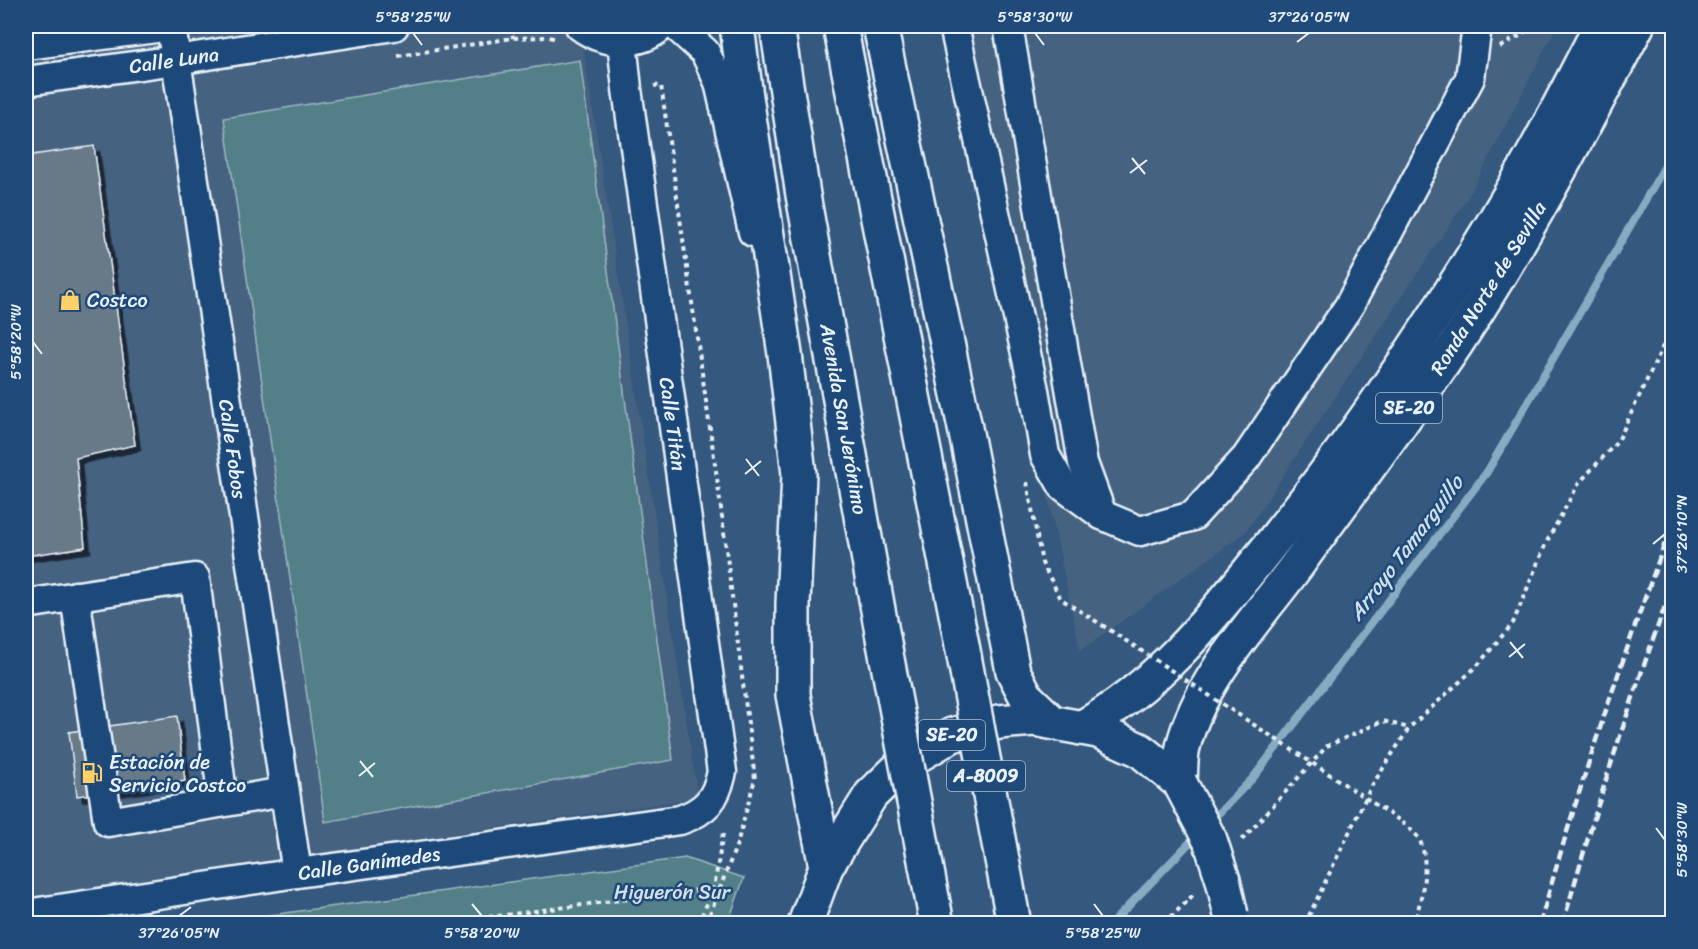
<svg xmlns="http://www.w3.org/2000/svg" width="1698" height="949" font-family="Sriracha,sans-serif">
<defs>
<filter id="shadow"><feDropShadow dx="5.5" dy="5.5" stdDeviation="0" flood-color="#0009"/></filter>
</defs>
<rect width="100%" height="100%" fill="#35587e"/>
<filter id="ink" filterUnits="userSpaceOnUse"><feTurbulence type="fractalNoise" baseFrequency=".0167" numOctaves="2"/><feDisplacementMap in="SourceGraphic" scale="12" xChannelSelector="R" yChannelSelector="G"/><feConvolveMatrix kernelMatrix="1 2 1 2 8 2 1 2 1" color-interpolation-filters="sRGB"/></filter>
<g filter="url(#ink)">
<g fill="#446281">
<path d="M26 26H580L698 798 26 897Z"/>
<path d="M950 26H1557L1470 194 1245 533 1080 651Z"/>
</g>
<g fill="#538088" stroke="#9eb8c0" stroke-width="1.5">
<path d="M580 60 673 760 325 822 224 118Z"/>
<path d="M685 858 744 878 728 923H212Z"/>
</g>
<g fill="none" stroke-linecap="round" stroke-linejoin="round">
<g stroke="#86abc3" stroke-width="8">
<path d="M1210 822 1253 778 1487 472 1672 154"/>
<path d="M1111 924 1199 833"/>
</g>
</g>
<g fill="#687988" stroke="#e8f1f8" stroke-width="1.5" filter="url(#shadow)">
<path d="M94 146 135 445 76 458 85 547 26 556V156Z"/>
<path d="M177 716 185 781 77 796 69 732Z"/>
</g>
<g fill="none" stroke-linecap="round" stroke-linejoin="round">
<defs>
<g id="minor">
<path d="M171 26 297 873"/>
<path d="M580 26C604 44 638 47 662 26"/>
<path d="M676 26 705 52 719 82 753 232"/>
<path d="M954 26 1034 390 1045 455 1063 486 1102 515"/>
<path d="M1008 26 1083 463 1102 515 1140 531 1193 516 1246 458 1349 306 1470 78 1477 26"/>
<path d="M26 45 171 26"/>
<path d="M26 81 176 60 394 26"/>
<path d="M75 596 108 822 284 792"/>
<path d="M26 604 195 578 223 802"/>
<path d="M26 914 297 873 680 820C706 811 716 799 722 772L627 89 622 41"/>
</g>
<g id="major">
<path d="M737 26 746 97 785 354 799 474 793 604V695L826 867"/>
<path d="M777 26 803 195 884 643"/>
<path d="M840 26 959 629"/>
<path d="M880 26 964 423 1013 671 1027 698 1052 722"/>
</g>
<g id="highway">
<path d="M1081 728C1156 687 1210 620 1263 554 1358 436 1449 301 1525 169 1552 122 1576 73 1601 26"/>
<path d="M1180 783C1181 772 1180 759 1183 747 1200 677 1259 618 1300 561 1352 489 1406 418 1456 344 1523 242 1580 133 1637 26"/>
<path d="M805 924 826 867 871 795 903 764 952 735 999 722 1034 719 1098 731 1140 750 1180 783"/>
</g>
</defs>
<use href="#minor" stroke="#e8f1f8" stroke-width="33"/>
<use href="#major" stroke="#e8f1f8" stroke-width="38"/>
<use href="#highway" stroke="#e8f1f8" stroke-width="38"/>
<g stroke="#e8f1f8" stroke-width="4" stroke-dasharray="4.5 4.5" stroke-linecap="butt">
<path d="M511 26 513 38"/>
<path d="M1500 47 1523 34 1527 26"/>
<path d="M398 56 513 38 549 37 557 39"/>
<path d="M654 86 661 85 718 485 755 779 737 844 706 924"/>
<path d="M1027 482 1042 563 1061 599 1102 625"/>
<path d="M1402 822C1407 827 1416 833 1419 839 1431 861 1421 901 1414 924"/>
<path d="M1242 840 1327 746 1383 721 1409 728"/>
<path d="M435 924 714 888"/>
<path d="M698 924 714 888 723 833"/>
<path d="M1164 924 1195 893"/>
<path d="M1305 924 1371 787 1409 728 1477 666 1513 623 1546 543 1579 483 1618 441 1672 327"/>
</g>
<use href="#minor" stroke="#1f4a7a" stroke-width="28"/>
<use href="#major" stroke="#1f4a7a" stroke-width="33"/>
<use href="#highway" stroke="#1f4a7a" stroke-width="33"/>
<g stroke="#e8f1f8" stroke-width="4.5" stroke-dasharray="9 4.5" stroke-linecap="butt">
<path d="M1540 924C1578 788 1623 656 1672 524"/>
<path d="M1563 924C1595 810 1631 698 1672 587"/>
</g>
<defs>
<g id="highway-bridge">
<path d="M959 629 1014 924"/>
<path d="M884 643 937 924"/>
<path d="M1180 783 1210 840 1223 880 1231 915"/>
</g>
</defs>
<use href="#highway-bridge" stroke="#e8f1f8" stroke-width="38" stroke-linecap="butt"/>
<path stroke="#e8f1f8" stroke-width="4" stroke-dasharray="4.5 4.5" stroke-linecap="butt" d="M1102 625 1402 822"/>
<use href="#highway-bridge" stroke="#1f4a7a" stroke-width="33"/>
</g>
</g>
<path fill="none" stroke="#e8f1f8" stroke-width="2" d="M413 33 422 45M1035 33 1044 45M1297 42 1309 33M1132 158 1145 174M1130 173 1147 160M33 342 42 354M746 459 759 476M745 474 761 461M1653 544 1665 534M1510 642 1523 658M1509 657 1525 644M360 761 373 777M359 776 375 763M1656 828 1665 840M472 904 482 916M1094 904 1103 916M179 916 191 907"/>
<defs>
<symbol id="shop-bare" viewBox="-9 -9 18 18"><path d="M-5-2.5h2.3a2.7 3.5 0 0 1 5.4 0H5L5.5 6h-11ZM-1.5-2.5h3a1.5 2.3 0 0 0-3 0Z" fill="#ffd166" stroke="#1f4a7a" stroke-width="2.5" paint-order="stroke"/></symbol>
<symbol id="fuel-bare" viewBox="-9 -9 18 18"><path d="M-5.5-6h7V0h2V4h1.3V-2.5L3-4.5l.8-.8L6-3V5H2.5V1h-1V6h-7ZM-4.2-4.7v3.2H.2V-4.7Z" fill="#ffd166" stroke="#1f4a7a" stroke-width="2.5" paint-order="stroke"/></symbol>
</defs>
<g fill-rule="evenodd">
<use href="#shop-bare" x="55" y="285" width="30" height="30"/>
<use href="#fuel-bare" x="77" y="758" width="30" height="30"/>
</g>
<g text-anchor="middle" stroke-width="5" stroke-linejoin="round" paint-order="stroke">
<g fill="#1f4a7a" stroke="#acbfd2" stroke-width="1.5">
<rect x="1376" y="393" width="66" height="30" rx="4.5"/>
<rect x="919" y="720" width="66" height="30" rx="4.5"/>
<rect x="947" y="761" width="78" height="30" rx="4.5"/>
</g>
<g font-size="18" font-weight="bold" fill="#e8f1f8">
<text x="1409" y="414">SE-20</text>
<text x="952" y="741">SE-20</text>
<text x="986" y="782">A-8009</text>
</g>
<g font-size="20" fill="#e8f1f8" stroke="#1f4a7a">
<text transform="translate(174 60) rotate(-8)" y="7">Calle Luna</text>
<text transform="translate(1488 288) rotate(-58)" y="7">Ronda Norte de Sevilla</text>
<text transform="translate(844 419) rotate(80)" y="7">Avenida San Jerónimo</text>
<text transform="translate(673 424) rotate(82)" y="7">Calle Titán</text>
<text transform="translate(233 449) rotate(82)" y="7">Calle Fobos</text>
<text transform="translate(369 863) rotate(-8)" y="7">Calle Ganímedes</text>
</g>
<g font-size="20" fill="#e8f1f8" stroke="#1f4a7a" text-anchor="start">
<text x="87" y="307">Costco</text>
<text x="109" y="769">Estación de<tspan x="109" dy="23">Servicio Costco</tspan></text>
</g>
<g font-size="20" fill="#d2e0e7" stroke="#1f4a7a">
<text x="672" y="899">Higuerón Sur</text>
</g>
<g font-size="21" font-style="italic" fill="#cfe0eb" stroke="#1f4a7a">
<text transform="translate(1406 548) rotate(-53)" y="7">Arroyo Tamarguillo</text>
</g>
</g>
<rect width="1698" height="949" fill="none" stroke="#1f4a7a" stroke-width="66"/>
<rect x="33" y="33" width="1632" height="883" fill="none" stroke="#e8f1f8" stroke-width="2"/>
<g font-size="15" text-anchor="middle" fill="#e8f1f8">
<text x="413" y="22">5°58'25"W</text>
<text x="1035" y="22">5°58'30"W</text>
<text x="1309" y="22">37°26'05"N</text>
<text transform="translate(16 342) rotate(-90)" y="5">5°58'20"W</text>
<text transform="translate(1682 534) rotate(-90)" y="5">37°26'10"N</text>
<text transform="translate(1682 840) rotate(-90)" y="5">5°58'30"W</text>
<text x="179" y="938">37°26'05"N</text>
<text x="482" y="938">5°58'20"W</text>
<text x="1103" y="938">5°58'25"W</text>
</g>
</svg>
